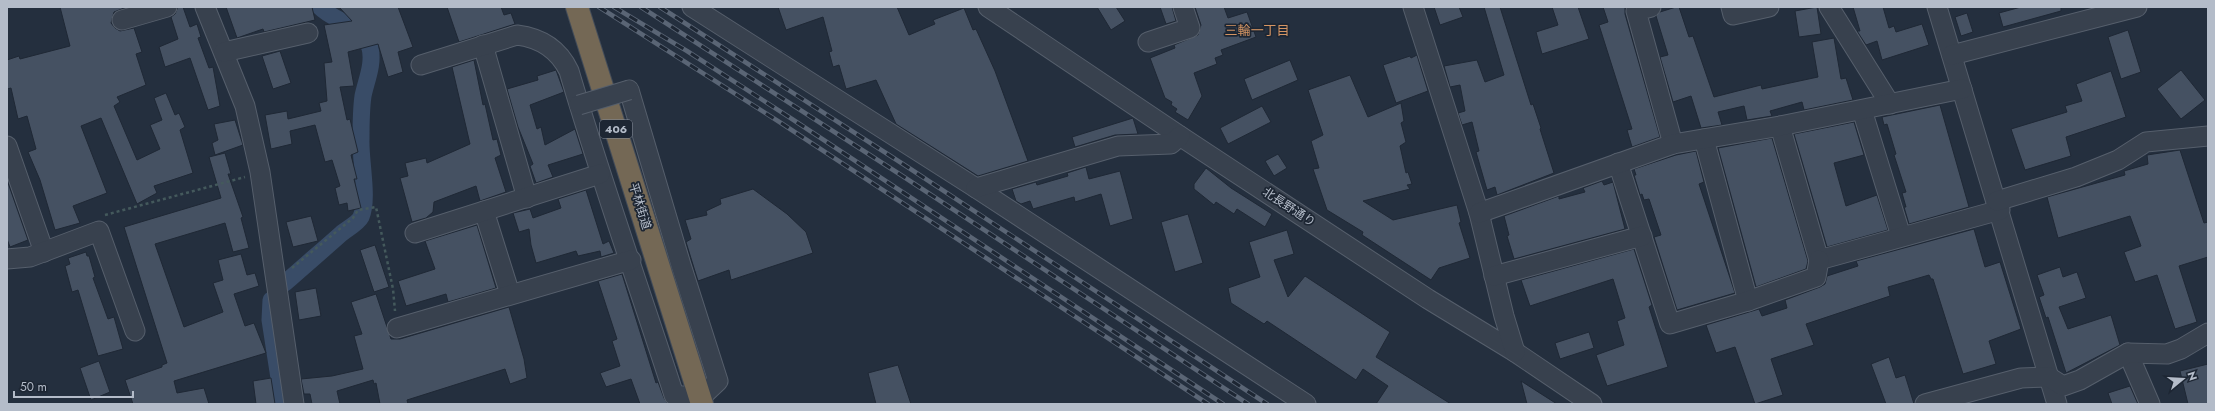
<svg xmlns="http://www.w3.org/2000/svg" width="2215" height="411" font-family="Jost,'Noto Sans JP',sans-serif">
<rect width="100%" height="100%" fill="#242f3e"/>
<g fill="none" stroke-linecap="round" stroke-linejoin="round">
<g stroke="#394c67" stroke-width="17">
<path d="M285 283C304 266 323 250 342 233 347 229 358 223 361 217 369 199 360 160 361 139 361 125 361 110 363 96 366 81 374 64 370 48 363 24 334 22 320 7"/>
<path d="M271 300 270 320 283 404"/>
</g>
</g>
<g fill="#455162" stroke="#1f2835">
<path d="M60 7H127L114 12 111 23 115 28 120 31 134 28 142 52 136 54 146 85 117 97 120 102 114 106 137 160 160 149 150 125 162 120 154 98 166 93 175 115 179 113 185 127 180 130 193 173 154 186 157 193 137 204 101 118 81 126 107 193 73 206 80 223 55 230 40 180 28 152 36 149 27 116 18 119 11 88 7 89V60L19 56 20 59 70 46Z"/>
<path d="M178 7H183L190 27 197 24 201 37 198 38 209 68 213 67 220 106 208 110 190 58 165 67 159 47 178 39 171 17 175 14Z"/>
<path d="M226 7H312L315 20 264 32 263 29 237 38Z"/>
<path d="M339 7H398L413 47 398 52 403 72 388 77 378 44 348 52 354 86 340 87 347 120 350 119 358 152 351 155 357 179H354L361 208 348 211 347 203 339 205 335 188 340 186 332 160 325 162 315 125 290 131 292 144 271 149 265 115 287 111 288 119 321 111 319 103 327 101 324 63 332 62 324 25 352 21Z"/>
<path d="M447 7H501L504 15 511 13 515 24 459 42Z"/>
<path d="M778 7H897L909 35 935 24 933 20 964 8 973 30 976 29 995 71 1028 161 978 176 896 124 876 80 846 89 839 65 833 67 829 52 832 51 823 17 786 30Z"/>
<path d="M1097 7H1116L1125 21 1111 30Z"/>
<path d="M1160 7H1172L1176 21 1166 24Z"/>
<path d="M1195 7H1224L1228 18 1247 12 1256 37 1221 50 1223 55 1215 58 1217 64 1194 73 1202 96 1188 120 1175 112 1177 109 1171 105 1172 102 1165 98 1150 58 1175 48 1174 45 1198 35 1201 25Z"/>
<path d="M1434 7H1459L1463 17 1440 25Z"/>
<path d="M1484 7H1500L1531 105 1533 104 1541 128 1540 129 1554 173 1497 195 1495 187 1487 190 1476 152 1479 151 1472 122 1462 125 1458 113 1465 111 1460 85 1450 87 1444 66 1477 60 1485 82 1504 75Z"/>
<path d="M1552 7H1578L1589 39 1542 54 1536 32 1558 25Z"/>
<path d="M1603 7H1625V14L1660 137 1632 147 1627 130 1632 129 1599 25 1608 22Z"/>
<path d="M1676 7H1679L1689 37 1693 36 1714 97 1761 85 1762 89 1818 77 1812 42 1834 38 1841 79 1846 78 1853 100 1804 110 1802 102 1770 111 1772 116 1747 120 1744 106 1718 112 1722 125 1701 128 1691 96 1673 102 1660 57 1668 55 1656 16 1660 12Z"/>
<path d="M1817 7 1821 34 1799 37 1795 11Z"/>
<path d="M1853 7H1883L1889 28 1894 26 1896 32 1922 24 1929 45 1882 60 1877 41 1866 45 1857 31H1860Z"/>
<path d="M2021 7H2061V11L2003 27 1999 13Z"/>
<path d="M1967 13 1973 32 1961 36 1955 17Z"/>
<path d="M2128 30 2141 72 2121 79 2108 37Z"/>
<path d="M280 51 291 83 273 89 262 56Z"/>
<path d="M1417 55 1428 91 1396 103 1383 65 1410 56 1411 58Z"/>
<path d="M474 60 483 105 485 104 493 140 497 139 501 155 495 158 506 192 480 201 476 186 434 202 433 212 426 218 412 222 400 178 408 176 405 163 426 158 427 163 470 144 452 67Z"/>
<path d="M1290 60 1298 80 1252 100 1244 79Z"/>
<path d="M556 70 564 92 530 105 537 129 541 127 545 145 575 129 583 154 548 165 553 177 536 183 530 166 533 164 518 127 507 89 538 80 537 76Z"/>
<path d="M2181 70 2205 100 2181 119 2157 89Z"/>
<path d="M2111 71 2126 117 2066 137 2071 156 2025 170 2011 129 2067 112 2065 106 2082 101 2076 84Z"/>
<path d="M1350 75 1368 117 1401 103 1404 121 1401 123 1406 142 1400 146 1406 173 1408 172 1412 184 1407 185 1410 189 1363 201 1393 220 1457 205 1461 222 1459 223 1470 258 1439 268 1431 280 1362 235 1363 232 1327 210 1313 169 1319 168 1311 141 1323 135 1308 90Z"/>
<path d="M1940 105 1969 207 1909 224 1904 207H1906L1902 193 1906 192 1894 155 1896 154 1887 124 1884 125 1882 117Z"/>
<path d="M1262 106 1271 122 1228 144 1220 128Z"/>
<path d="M1133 118 1138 134 1115 135 1075 147 1072 137Z"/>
<path d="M235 120 243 145 215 155 212 143 218 140 214 124Z"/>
<path d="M1854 122 1864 155 1834 163 1846 206 1877 195 1888 230 1827 247 1794 134Z"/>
<path d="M1772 138 1808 261 1806 269 1756 287 1718 148Z"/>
<path d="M2180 150 2204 223 2208 222V257L2179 266 2197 322 2175 329 2157 275 2135 282 2124 252 2141 246 2130 216 2058 238 2047 197 2125 175 2124 171 2148 164 2147 155Z"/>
<path d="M1696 151 1704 182 1699 184 1735 293 1677 310 1654 237 1661 235 1649 199 1644 200 1642 194 1640 195 1634 175H1636L1634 169 1676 155Z"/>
<path d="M225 153 231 174H228L243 217 241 218 249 248 233 252 225 223 155 244 184 327 223 312 213 283 223 280 218 260 241 254 247 275 255 273 259 286 234 294 245 326 254 323 266 353 174 381 177 393 204 388 209 404H133L125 380 162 367V365L167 363 124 227 221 198 209 157Z"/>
<path d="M1278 154 1287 168 1274 176 1265 161Z"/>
<path d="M1086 167 1089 179 1120 171 1133 219 1110 226 1101 194 1075 202 1074 197 1033 209 1030 201 1021 204 1016 201 1012 189 1036 182 1037 185 1068 176 1067 173Z"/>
<path d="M1206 168 1231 188 1272 214 1265 227 1237 209 1234 214 1216 202 1214 205 1194 189V184Z"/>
<path d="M7 180 28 240 10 247 7 239Z"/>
<path d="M1602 181 1604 185 1613 182 1625 229 1514 259 1507 236 1509 235 1504 216 1559 196V199L1585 192 1583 188Z"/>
<path d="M753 189 787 214 806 232 813 253 731 280 729 270 698 281 686 242 691 239 685 220 707 215 706 211 721 204 720 199Z"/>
<path d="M586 190 603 244 609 241 614 253 601 257 600 251 578 256 576 251 536 263 531 245 529 229 519 232 513 213 530 209 533 218 561 208 558 199Z"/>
<path d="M1188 214 1203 263 1175 272 1161 222Z"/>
<path d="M311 216 318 241 293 247 286 222Z"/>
<path d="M477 225 496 288 448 302 446 294 406 306 398 281 435 269 425 241Z"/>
<path d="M1974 229 1985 267 2000 262 2021 329 1989 341 1996 364 1963 374 1933 279H1931L1929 275 1888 287 1890 296 1806 324 1814 345 1771 359 1783 395 1755 404 1735 347 1716 353 1706 325 1759 309 1762 316 1787 308 1785 300 1820 287 1825 284 1827 276 1858 266 1856 261Z"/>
<path d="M1287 230 1294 254 1274 260 1288 297 1305 276 1390 332 1376 357 1451 404H1376L1388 386 1363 369 1356 380 1267 321 1264 324 1231 303 1228 288 1260 277 1249 242Z"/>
<path d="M375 245 389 287 374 292 360 250Z"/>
<path d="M1634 249 1652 305 1649 307 1668 367 1607 386 1596 355 1624 345 1617 321 1625 318 1613 279 1530 306 1521 280Z"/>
<path d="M86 252 87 256H89L95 277 93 278 108 319 114 317 123 349 98 356 78 290 72 292 65 266 70 264 68 258Z"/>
<path d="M2060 267 2063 277 2077 272 2086 298 2059 307 2068 329 2111 315 2120 345 2066 373 2048 317 2046 318 2039 297 2044 295 2037 275Z"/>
<path d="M622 274 656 383 658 382 664 398 668 404H640L631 379 606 387 600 373 620 366 612 341 617 339 598 281Z"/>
<path d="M316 288 321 316 299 320 295 292Z"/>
<path d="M376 294 391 339H400L509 307 524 359 527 378 510 384 505 369 407 400 408 404H380L376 383 374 384 373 380 337 391 340 404H312L310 394H304L301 379 332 376 363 369 354 336 362 334 351 302Z"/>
<path d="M1589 332 1594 348 1560 359 1555 343Z"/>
<path d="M1889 357 1896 378 1905 375 1914 404H1886L1871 364Z"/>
<path d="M99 361 110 392 91 400 80 368Z"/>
<path d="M2208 364V404H2188L2180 371Z"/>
<path d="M898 365 911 404H876L868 373Z"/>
<path d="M271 378 275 404H256L253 381Z"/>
<path d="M1521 381 1557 404H1527Z"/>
<path d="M2130 386 2138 404H2112L2108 393Z"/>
</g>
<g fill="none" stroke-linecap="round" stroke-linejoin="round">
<defs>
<g id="minor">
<path d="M205 7 245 106 260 172 294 404"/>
<path d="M692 7 976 188 1306 404"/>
<path d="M988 7 1180 136 1428 299 1515 352 1592 404"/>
<path d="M1413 7 1479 213 1504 316 1515 352"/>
<path d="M1651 7 1636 11 1673 144"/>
<path d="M1731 7 1733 15 1769 7"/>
<path d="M1829 7 1890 104"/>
<path d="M1937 7 2057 404"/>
<path d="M122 20 167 7"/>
<path d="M1148 42 1190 28 1183 7"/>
<path d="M483 45 527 198"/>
<path d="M224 52 308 33"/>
<path d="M1952 55 2137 7"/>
<path d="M421 65 517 35C541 38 559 50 569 71 601 180 639 287 674 395L700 398 718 381 681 265 629 90"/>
<path d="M1862 110 1901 236"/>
<path d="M1780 126 1819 260 2000 210"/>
<path d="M1704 139 1748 301"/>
<path d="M7 146 44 252"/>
<path d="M1618 163 1670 324 1748 301 1816 277 1819 260"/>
<path d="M976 188 1118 146 1171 144 1180 136"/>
<path d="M1997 201 2076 177 2118 160 2146 142 2208 136"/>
<path d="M484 211 510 294"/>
<path d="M1479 213 1673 144 1780 126 1962 89"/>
<path d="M415 233 600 174"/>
<path d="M7 259 30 257 99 231 135 331"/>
<path d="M1494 276 1642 236"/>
<path d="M397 328 631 260"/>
<path d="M2128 353 2150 404"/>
<path d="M1925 404 2021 378 2049 377 2063 386 2080 380 2128 353 2167 354 2181 349 2208 333"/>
</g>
<path id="highway" d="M577 7 702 404"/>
</defs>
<use href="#minor" stroke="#565f6c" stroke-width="21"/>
<use href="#highway" stroke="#434c59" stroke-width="24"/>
<g stroke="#44595c" stroke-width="2.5" stroke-dasharray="3 3" stroke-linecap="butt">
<path d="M105 215 245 177"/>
<path d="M292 268 353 218 358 210 376 207 393 289 395 311"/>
</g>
<use href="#minor" stroke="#38414e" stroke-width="19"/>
<use href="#highway" stroke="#746855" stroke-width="22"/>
<defs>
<g id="rail">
<path d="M599 7 781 123 1208 404"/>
<path d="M614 7 687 51 792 119 1223 404"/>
<path d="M641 7 904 177 1248 404"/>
<path d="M660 7 906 166 1267 404"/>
</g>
</defs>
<use href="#rail" stroke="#5a6575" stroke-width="4.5"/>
<use href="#rail" stroke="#1d2633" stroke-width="3" stroke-dasharray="9" stroke-linecap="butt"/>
<defs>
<path id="minor-bridge" d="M579 105 629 90"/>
</defs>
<use href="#minor-bridge" stroke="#565f6c" stroke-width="21" stroke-linecap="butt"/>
<use href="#minor-bridge" stroke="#38414e" stroke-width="19"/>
</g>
<g text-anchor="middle" stroke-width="3.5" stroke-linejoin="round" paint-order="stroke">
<rect fill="#1d2633" stroke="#878f9c" stroke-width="1" x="600" y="120" width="32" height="18" rx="3"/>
<g font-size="11" font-weight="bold" fill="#b4bcc9">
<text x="616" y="133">406</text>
</g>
<g font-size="12" fill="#b4bcc9" stroke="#1d2633">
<text transform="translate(640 206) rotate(73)" y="4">平林街道</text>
<text transform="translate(1289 207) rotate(33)" y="4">北長野通り</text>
</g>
<g font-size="13" fill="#d59563" stroke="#1d2633">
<text x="1257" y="35">三輪一丁目</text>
</g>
</g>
<rect width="2215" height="411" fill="none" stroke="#b4bcc9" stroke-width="16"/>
<g transform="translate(2183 379) rotate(72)" stroke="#1d2633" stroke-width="3" paint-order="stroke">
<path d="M0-3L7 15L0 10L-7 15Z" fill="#b4bcc9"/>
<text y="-6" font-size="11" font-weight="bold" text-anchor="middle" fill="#b4bcc9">N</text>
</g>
<path d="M14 391v6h119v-6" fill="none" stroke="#b4bcc9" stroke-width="2"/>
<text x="20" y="391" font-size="12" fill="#b4bcc9" stroke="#1d2633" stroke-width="3" paint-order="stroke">50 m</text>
</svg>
